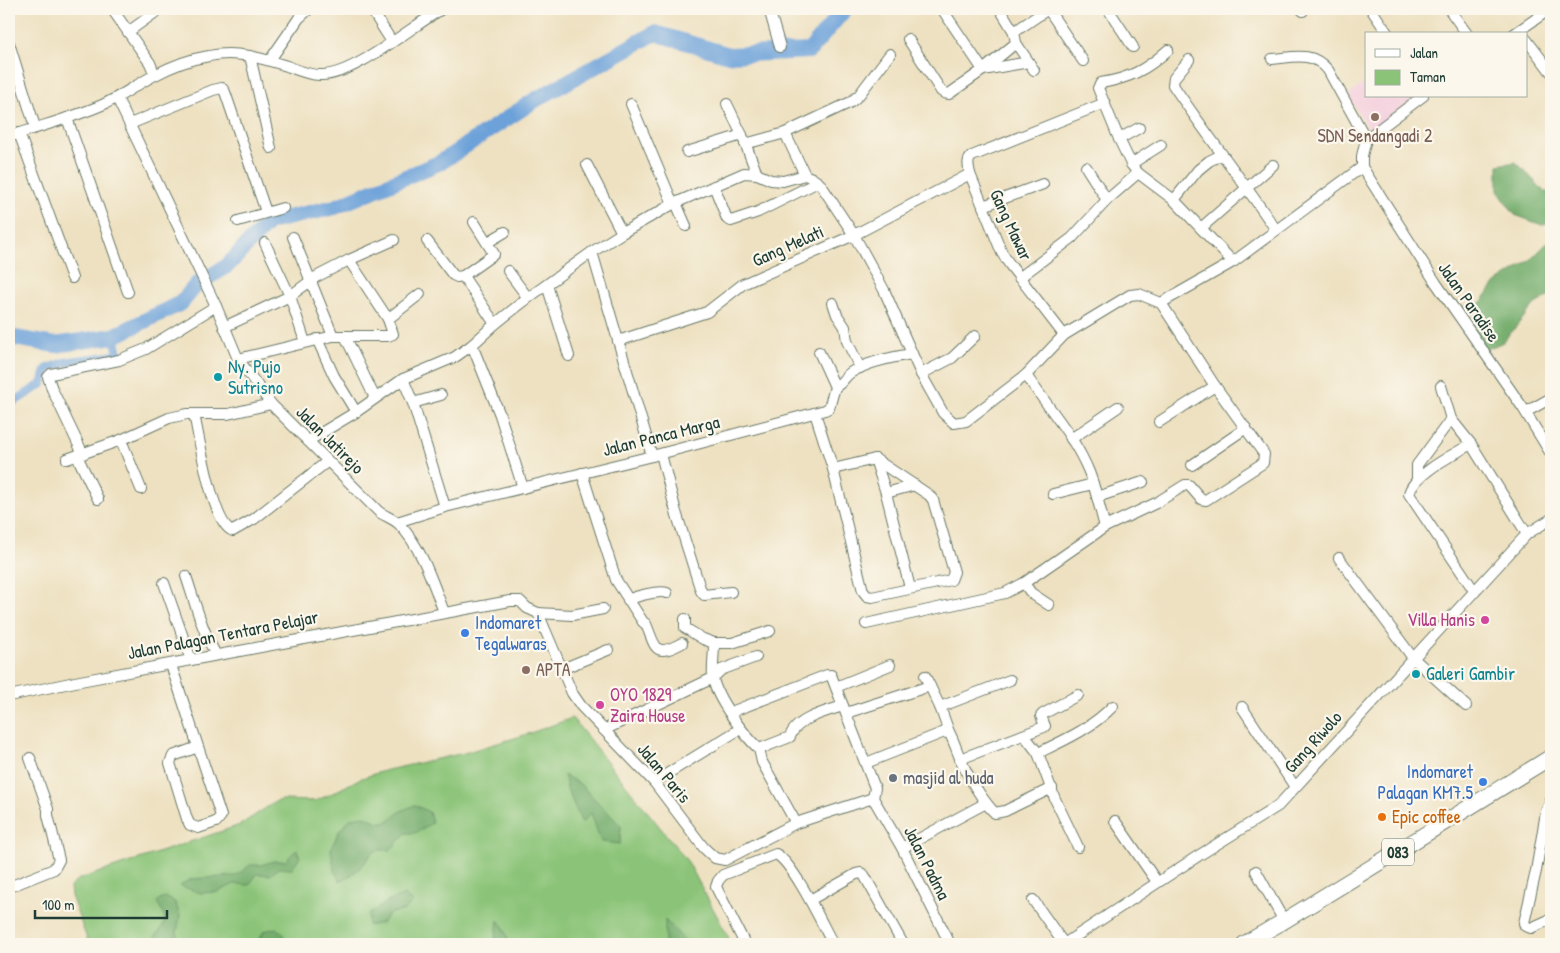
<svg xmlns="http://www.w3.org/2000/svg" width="1560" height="953" font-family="'Patrick Hand',sans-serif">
<rect width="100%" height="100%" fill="#fbf7ec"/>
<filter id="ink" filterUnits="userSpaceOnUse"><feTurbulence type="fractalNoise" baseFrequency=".02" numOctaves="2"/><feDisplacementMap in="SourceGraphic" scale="10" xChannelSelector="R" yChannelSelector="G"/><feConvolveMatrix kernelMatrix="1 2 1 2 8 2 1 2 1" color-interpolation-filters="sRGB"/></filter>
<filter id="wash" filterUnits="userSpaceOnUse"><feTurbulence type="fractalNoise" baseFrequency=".0096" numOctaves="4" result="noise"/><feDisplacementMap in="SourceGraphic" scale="20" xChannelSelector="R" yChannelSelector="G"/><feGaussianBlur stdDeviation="1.12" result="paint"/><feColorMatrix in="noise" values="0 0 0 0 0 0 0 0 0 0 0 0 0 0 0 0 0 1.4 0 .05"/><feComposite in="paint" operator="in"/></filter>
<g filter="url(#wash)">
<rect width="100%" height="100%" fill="#eee1c1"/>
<path fill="#f4cfde" d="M1366 82V96H1417L1370 131 1348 95Z"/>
<path fill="#8bc478" stroke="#558056" d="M572 718 688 862 732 944H89L71 896 70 887 77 880 240 825 275 802 282 800 315 801 329 795 359 779 383 771 464 753 528 734Z"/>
<g fill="#70aa68" stroke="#48744e">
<path d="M1516 162 1545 192H1551V224L1542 225 1515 215 1498 191V165Z"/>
<path d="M1551 239V295L1535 304 1503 342 1483 351 1472 323 1478 306 1496 283 1528 262Z"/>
<path d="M564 775 580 784 621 826 620 844 601 842 591 813 582 823 568 791Z"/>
<path d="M415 805 429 812 432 823 415 833H406L390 850C369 849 372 855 361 867 355 873 347 878 340 881L334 869 331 849 339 831 351 818 365 816 378 822H386L401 811Z"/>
<path d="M297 849 300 857 291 869 278 868 271 875 257 874 249 885 234 884 218 892 201 893 180 886 191 879 236 876 250 865H261L274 861H285Z"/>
<path d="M404 895 413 902 404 911 390 913 382 923 368 926 369 914 387 902Z"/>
<path d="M165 897 175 902 180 916 177 932 179 944H157L154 938C167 922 168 920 157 902Z"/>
<path d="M498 920 504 928 510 944H495Z"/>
<path d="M665 920 689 944H665Z"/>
<path d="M276 928 283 933 286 943 290 944H257L264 931Z"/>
</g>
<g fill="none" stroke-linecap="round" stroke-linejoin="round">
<path stroke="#6ca1d9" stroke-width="9" d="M9 405 42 384 47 369 67 362 119 355 114 336"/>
<path stroke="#6ca1d9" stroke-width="16" d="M9 337 55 345 114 336 181 303 197 284 227 266 269 222 335 207 441 162 535 100 655 33 729 55 809 51 845 9"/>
</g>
</g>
<g filter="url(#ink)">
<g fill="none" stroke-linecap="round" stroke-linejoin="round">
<defs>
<g id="street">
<path d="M112 9 150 63 155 75"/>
<path d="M371 9 392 42"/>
<path d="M769 9 780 47"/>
<path d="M942 9 983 70 1029 62"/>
<path d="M1000 9 1014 32"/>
<path d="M1048 9 1083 61"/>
<path d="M1108 9 1133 47"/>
<path d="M1301 9 1303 11"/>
<path d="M1371 9 1388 34"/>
<path d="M1449 9 1467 34"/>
<path d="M128 32 160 9"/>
<path d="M1514 34 1550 9"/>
<path d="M908 39 941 91 944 93 949 94 983 70 1016 43 1014 32 1048 9"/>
<path d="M1526 39 1551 72"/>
<path d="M9 43 35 127"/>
<path d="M1016 43 1034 70"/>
<path d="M1168 50C1146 70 1130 78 1101 83L1098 88 1119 139 1131 164 1138 173 1174 200 1233 262"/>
<path d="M250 56 271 148"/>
<path d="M1272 59C1295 57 1312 51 1328 70L1366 139"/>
<path d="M270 60 299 18 309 9"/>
<path d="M1189 60 1174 78 1173 85C1206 134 1243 181 1276 230"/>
<path d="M117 98 216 306 238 359 271 404 379 512C385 516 394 519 399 524 422 548 432 581 444 612"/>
<path d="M631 104 673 204"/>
<path d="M727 104 742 135 757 174"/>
<path d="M67 118 128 292"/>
<path d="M130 124 213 90 222 88 225 92 266 212"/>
<path d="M19 133 72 278"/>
<path d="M785 133 805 175"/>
<path d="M9 137C40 126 72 118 102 105 121 97 137 84 155 75 172 66 190 59 209 56 236 50 261 58 287 66 297 70 308 75 320 75 352 77 412 26 442 9"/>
<path d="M1119 139 1139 128"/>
<path d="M745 144 785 133 851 102 859 95 890 54"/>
<path d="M687 152 742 135"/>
<path d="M1131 164 1161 145"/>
<path d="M587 165 622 233"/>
<path d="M1086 167 1107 200"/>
<path d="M1362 167 1436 283 1523 408 1551 454"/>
<path d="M1362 167V156L1366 139 1423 96"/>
<path d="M714 186 727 219 731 221 758 212 818 182"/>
<path d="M1174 200 1198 170 1209 161 1221 155"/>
<path d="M676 203 686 226"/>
<path d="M983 206 1043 184"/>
<path d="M238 221 283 208"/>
<path d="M1201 228 1273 165"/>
<path d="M293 237 333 336"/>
<path d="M427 241 453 275 457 277 463 276 494 254 474 222"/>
<path d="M488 242 505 232"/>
<path d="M265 243 290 296 305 342"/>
<path d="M592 252 652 456"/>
<path d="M508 271 528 298"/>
<path d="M463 276 495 324"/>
<path d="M1019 278 1072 238 1107 200 1138 173"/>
<path d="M547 285 569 356"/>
<path d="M833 303 837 315 845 327 847 341 860 368"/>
<path d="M388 319 420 294"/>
<path d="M224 327 290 296 316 277 349 260"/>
<path d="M1064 335 1010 265 1002 253 970 174C969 167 966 161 972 156L1105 103"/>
<path d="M345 336 375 398"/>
<path d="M317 339 334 376 356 412"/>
<path d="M618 341 707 312 743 284 854 235 970 174"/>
<path d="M472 345 500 415 523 488"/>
<path d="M819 352 835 387"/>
<path d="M238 359 333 336H388L393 334 388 319 349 260 394 240"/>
<path d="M921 374 952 358 975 336"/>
<path d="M1026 375C1047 406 1075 437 1089 472 1096 490 1100 509 1105 527"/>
<path d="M403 379 413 403 445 507"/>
<path d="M1441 386 1451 419 1471 444 1527 534"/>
<path d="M413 403 441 395"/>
<path d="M1526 412 1551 398"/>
<path d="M815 413 833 469 863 591 867 596 872 597 951 580 954 572 933 500 929 495 875 459 833 469"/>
<path d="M194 414C199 436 212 525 233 531L254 519 328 461"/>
<path d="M1159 422 1215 386"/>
<path d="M1071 439 1118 407"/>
<path d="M121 440 141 489"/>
<path d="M308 441 356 412 403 379 455 357 472 345 495 324 528 298 592 252 622 233 673 204 744 173 757 174 771 180 783 181 805 175 812 178 821 185 854 235 884 290 921 374 943 413 954 423 966 421 1026 375 1064 335 1130 295 1139 294 1161 303 1233 262 1362 167"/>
<path d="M1471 444C1455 454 1413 474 1409 494L1475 592"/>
<path d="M83 454 52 389 48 377 51 374 119 360 146 349 216 306"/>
<path d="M661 454 676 512 701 591 704 595 731 592"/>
<path d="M77 456 98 499"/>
<path d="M67 459 121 440 169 418 187 414H228L271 404"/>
<path d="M875 459 886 493 910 588"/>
<path d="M1192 465 1246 428"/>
<path d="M582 473 616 580 643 622 646 624C656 648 654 658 682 643"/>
<path d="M1417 479V465L1451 419"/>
<path d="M886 493 915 485"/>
<path d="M1053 494 1093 484"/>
<path d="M1097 497 1143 482"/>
<path d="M397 522 445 507 652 456 825 410 829 408 835 387C842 384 844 377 850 373 867 362 892 357 912 354"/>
<path d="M1339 558 1413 658 1466 706"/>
<path d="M186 576C195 603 202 630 216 655"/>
<path d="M164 583 191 660"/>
<path d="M1024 583 1031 593 1049 605"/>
<path d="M628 600C636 596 660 590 667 593"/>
<path d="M538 613 572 615 603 609"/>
<path d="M685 619V628L703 639 714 643C714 654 712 669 713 678 716 698 744 735 759 749"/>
<path d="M866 624 1005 593 1024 583 1105 527 1156 503 1185 485H1189L1201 499 1206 500 1263 463 1264 454 1215 386 1161 303"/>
<path d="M714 643H732L770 631"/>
<path d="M171 665 221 816 216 822 198 828 190 825 187 819 170 763 173 756 198 747"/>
<path d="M562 669 608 650"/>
<path d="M831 675 875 788 873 798"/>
<path d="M925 676 940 707 949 732"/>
<path d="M836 687 890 665"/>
<path d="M9 696 75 682 191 660 510 601H520L527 608 538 613 572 693 581 706 654 782 704 848 715 858 725 860 796 823 873 798"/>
<path d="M940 707 1010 680"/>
<path d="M1242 707 1295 787"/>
<path d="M731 712 827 675"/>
<path d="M846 713 930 686"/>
<path d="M604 730 713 678 721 670 756 657"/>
<path d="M1024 735 1038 753 1055 799 1078 847"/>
<path d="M1038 753C1065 740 1092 728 1113 706"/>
<path d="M960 759 1044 727 1045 726 1041 716 1043 714 1078 695"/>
<path d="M866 763 942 733 949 732C954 741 956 749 960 758 966 773 983 802 995 813L1005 811 1052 788"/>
<path d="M654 782 740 729"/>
<path d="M873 798 902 848 950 944"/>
<path d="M1551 800 1546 812 1536 871 1524 923 1525 926 1531 928 1551 919"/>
<path d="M1115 821 1157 882"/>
<path d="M796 823 762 762 759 749 790 737C795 719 827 711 843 706"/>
<path d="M902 848 986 803"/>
<path d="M1256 871 1284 921"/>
<path d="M9 887 54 869 59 860 48 815V809L30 758"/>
<path d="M810 900 856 874 861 873 864 875 903 944"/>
<path d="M1033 900 1064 944"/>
<path d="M745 944 716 887 718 881 723 875 776 854C794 864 822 924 833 944"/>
<path d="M1064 944 1198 856 1278 806 1527 534 1551 519"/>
</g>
<path id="primary" d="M1244 944 1284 921 1551 757"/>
</defs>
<use href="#street" stroke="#677665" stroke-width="12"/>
<use href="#primary" stroke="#677665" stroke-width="17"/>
<use href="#street" stroke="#fff" stroke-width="10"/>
<use href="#primary" stroke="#fff" stroke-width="15"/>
</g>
</g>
<g fill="#8d6e63" stroke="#fbf7ec" stroke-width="2">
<circle cx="1375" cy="117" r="5"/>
<circle cx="526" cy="670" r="5"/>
</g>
<g fill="#0f9aa8" stroke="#fbf7ec" stroke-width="2">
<circle cx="218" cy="377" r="5"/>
<circle cx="1416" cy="674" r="5"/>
</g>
<g fill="#d1479c" stroke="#fbf7ec" stroke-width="2">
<circle cx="1485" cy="620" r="5"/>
<circle cx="600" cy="705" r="5"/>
</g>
<g fill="#3f7fe0" stroke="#fbf7ec" stroke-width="2">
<circle cx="465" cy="633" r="5"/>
<circle cx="1483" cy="782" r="5"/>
</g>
<circle fill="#6b7280" stroke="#fbf7ec" stroke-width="2" cx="893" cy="778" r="5"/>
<circle fill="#e8710a" stroke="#fbf7ec" stroke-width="2" cx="1382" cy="817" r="5"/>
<g text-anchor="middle" stroke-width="4.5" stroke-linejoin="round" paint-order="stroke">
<rect fill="#fbf7ec" stroke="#61756b" stroke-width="1" x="1382" y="838.5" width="32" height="27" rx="4"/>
<g font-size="16" font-weight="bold" fill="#1f3d34">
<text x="1398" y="858">083</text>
</g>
<g font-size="18" fill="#785e54" stroke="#fbf7ec">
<text x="1375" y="142">SDN Sendangadi 2</text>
<text x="536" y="676" text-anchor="start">APTA</text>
</g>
<g font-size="18" fill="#1f3d34" stroke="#fbf7ec">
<text transform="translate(1011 225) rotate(65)" y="6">Gang Mawar</text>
<text transform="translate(788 246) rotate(-24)" y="6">Gang Melati</text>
<text transform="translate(1469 302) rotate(55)" y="6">Jalan Paradise</text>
<text transform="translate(661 436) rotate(-14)" y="6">Jalan Panca Marga</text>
<text transform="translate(330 440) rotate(45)" y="6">Jalan Jatirejo</text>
<text transform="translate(223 635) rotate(-11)" y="6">Jalan Palagan Tentara Pelajar</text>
<text transform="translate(1313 742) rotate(-48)" y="6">Gang Riwolo</text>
<text transform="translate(664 773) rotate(50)" y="6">Jalan Paris</text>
<text transform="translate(927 863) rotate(63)" y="6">Jalan Padma</text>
</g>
<g font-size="18" fill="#0d838f" stroke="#fbf7ec" text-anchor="start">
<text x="228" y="373">Ny. Pujo<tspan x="228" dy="21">Sutrisno</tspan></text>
<text x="1426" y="680">Galeri Gambir</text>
</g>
<g font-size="18" fill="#b23c85" stroke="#fbf7ec" text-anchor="end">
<text x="1475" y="626">Villa Hanis</text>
<text x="610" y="701" text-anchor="start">OYO 1829<tspan x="610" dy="21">Zaira House</tspan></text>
</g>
<g font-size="18" fill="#366cbe" stroke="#fbf7ec" text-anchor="start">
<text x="475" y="629">Indomaret<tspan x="475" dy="21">Tegalwaras</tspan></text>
<text x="1473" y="778" text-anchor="end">Indomaret<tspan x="1473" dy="21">Palagan KM7.5</tspan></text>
</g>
<g font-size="18" fill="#5b616d" stroke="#fbf7ec" text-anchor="start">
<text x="903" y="784">masjid al huda</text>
</g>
<g font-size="18" fill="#c56008" stroke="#fbf7ec" text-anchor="start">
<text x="1392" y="823">Epic coffee</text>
</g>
</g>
<rect width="1560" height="953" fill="none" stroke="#fbf7ec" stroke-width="30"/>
<rect x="1365" y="32" width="162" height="65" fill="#fbf7ec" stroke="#a3ada2"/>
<rect x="1375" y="49" width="25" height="8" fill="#ffffff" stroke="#a3ada2"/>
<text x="1410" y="58" font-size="15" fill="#1f3d34">Jalan</text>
<rect x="1375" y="70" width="25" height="15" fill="#8bc478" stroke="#a3ada2"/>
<text x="1410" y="82" font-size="15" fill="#1f3d34">Taman</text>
<path d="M35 910v8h132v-8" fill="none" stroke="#1f3d34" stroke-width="2.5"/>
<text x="42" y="910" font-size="15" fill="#1f3d34" stroke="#fbf7ec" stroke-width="4" paint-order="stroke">100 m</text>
</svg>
